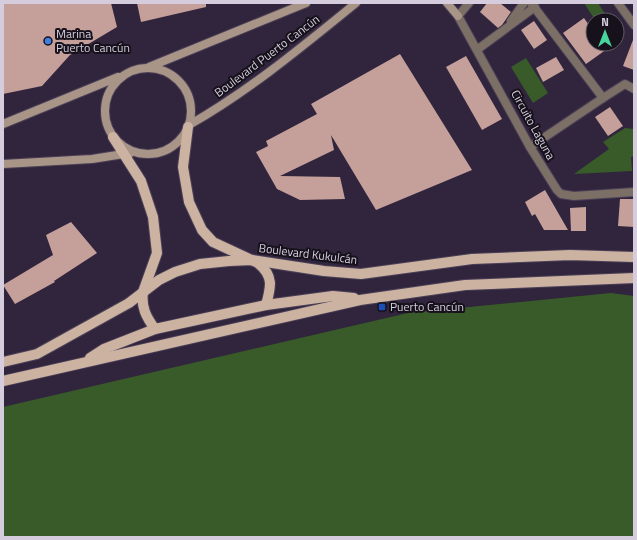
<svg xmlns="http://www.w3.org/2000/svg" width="637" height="540" font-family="'Titillium Web',sans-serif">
<rect width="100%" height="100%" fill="#31253d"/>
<g fill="#385b29">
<path d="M584 3H598L609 20H595Z"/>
<path d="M526 58 548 93 533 103 511 67Z"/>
<path d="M625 128 634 129V156L631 157 632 171 574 174 609 149 603 142Z"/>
<path d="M611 293 634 296V537H3V407L408 313Z"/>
</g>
<g fill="#c59f9a">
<path d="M3 3H111L117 27 70 55 42 86 3 94Z"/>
<path d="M137 3H206V7L141 22Z"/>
<path d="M487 3H500L511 12 502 25 498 28 480 12Z"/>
<path d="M584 18 593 31V44H614L586 64 563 33Z"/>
<path d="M534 21 547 40 534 49 521 30Z"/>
<path d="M633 40H634V70L623 66Z"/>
<path d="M400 54 472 170 376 210 331 135 334 150 280 176 340 177 345 199 300 200 277 189 256 152 268 146 266 141 317 114 311 104Z"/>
<path d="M466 56 502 119 482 130 446 67Z"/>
<path d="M556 57 564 70 543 82 536 68Z"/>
<path d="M610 107 623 126 608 136 595 117Z"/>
<path d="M545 190 568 230H544L535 214 532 216 525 202Z"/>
<path d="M620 199H634V227L618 226Z"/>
<path d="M586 207V231H571L570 208Z"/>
<path d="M71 222 97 253 54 281 55 282 15 304 3 285 53 255 46 235Z"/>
</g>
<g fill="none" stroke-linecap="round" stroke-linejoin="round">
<defs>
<g id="street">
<path d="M469 3 458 16 530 147 557 190 561 194 574 196 634 192"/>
<path d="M531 3 603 98"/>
<path d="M618 3 634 25"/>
<path d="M511 21 524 3"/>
<path d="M478 49 535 7"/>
<path d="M530 147 603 98 625 84 634 89"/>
</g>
<g id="secondary">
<path d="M447 3 458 16"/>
<path d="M149 67 306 3"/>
<circle cx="148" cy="111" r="43"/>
<path d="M3 124 118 77"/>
<path d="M189 125C249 91 303 46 356 3"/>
<path d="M3 164 92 159 130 153"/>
</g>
<g id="primary">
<path d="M188 127 183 167 189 202 202 230 213 242 258 263C274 276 271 287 266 305"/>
<path d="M113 137 141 181 153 217 157 253 143 292C141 307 146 317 155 329"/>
<path d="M90 358 104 349 155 329 266 305 333 296 354 298"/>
<path d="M3 362 37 354 129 303 159 280 175 272 200 264 229 261 252 260 324 271 361 274 472 259 570 255 634 257"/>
<path d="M3 381 360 300 465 285 634 278"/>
</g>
</defs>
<use href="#street" stroke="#4b4057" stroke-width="10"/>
<use href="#secondary" stroke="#4b4057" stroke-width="10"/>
<use href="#primary" stroke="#4b4057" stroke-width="12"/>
<use href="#street" stroke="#7b6f66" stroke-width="8"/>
<use href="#secondary" stroke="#a99587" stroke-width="8"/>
<use href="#primary" stroke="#ccb2a1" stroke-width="10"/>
</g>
<circle fill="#3f7fe0" stroke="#16111b" stroke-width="1.5" cx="48" cy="41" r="4"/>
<rect fill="#1a4fb4" stroke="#16111b" stroke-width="1.5" x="378" y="303" width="8" height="8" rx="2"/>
<g text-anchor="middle" stroke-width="4" stroke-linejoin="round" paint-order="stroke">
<g font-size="12" fill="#d5cddd" stroke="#16111b" text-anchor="start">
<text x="56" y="38">Marina<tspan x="56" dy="14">Puerto Cancún</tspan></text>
<text x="390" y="311">Puerto Cancún</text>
</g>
<g font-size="12" fill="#d5cddd" stroke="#16111b">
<text transform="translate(267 56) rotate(-37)" y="4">Boulevard Puerto Cancún</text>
<text transform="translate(533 125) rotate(61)" y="4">Circuito Laguna</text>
<text transform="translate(308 254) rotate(7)" y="4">Boulevard Kukulcán</text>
</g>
</g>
<rect width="637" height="540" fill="none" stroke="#d5cddd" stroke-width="8"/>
<g transform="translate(605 32)"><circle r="19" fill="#16111b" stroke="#625c69"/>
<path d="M0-3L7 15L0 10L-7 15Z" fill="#49d49c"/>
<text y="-6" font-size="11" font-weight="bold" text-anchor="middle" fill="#d5cddd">N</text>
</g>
</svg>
